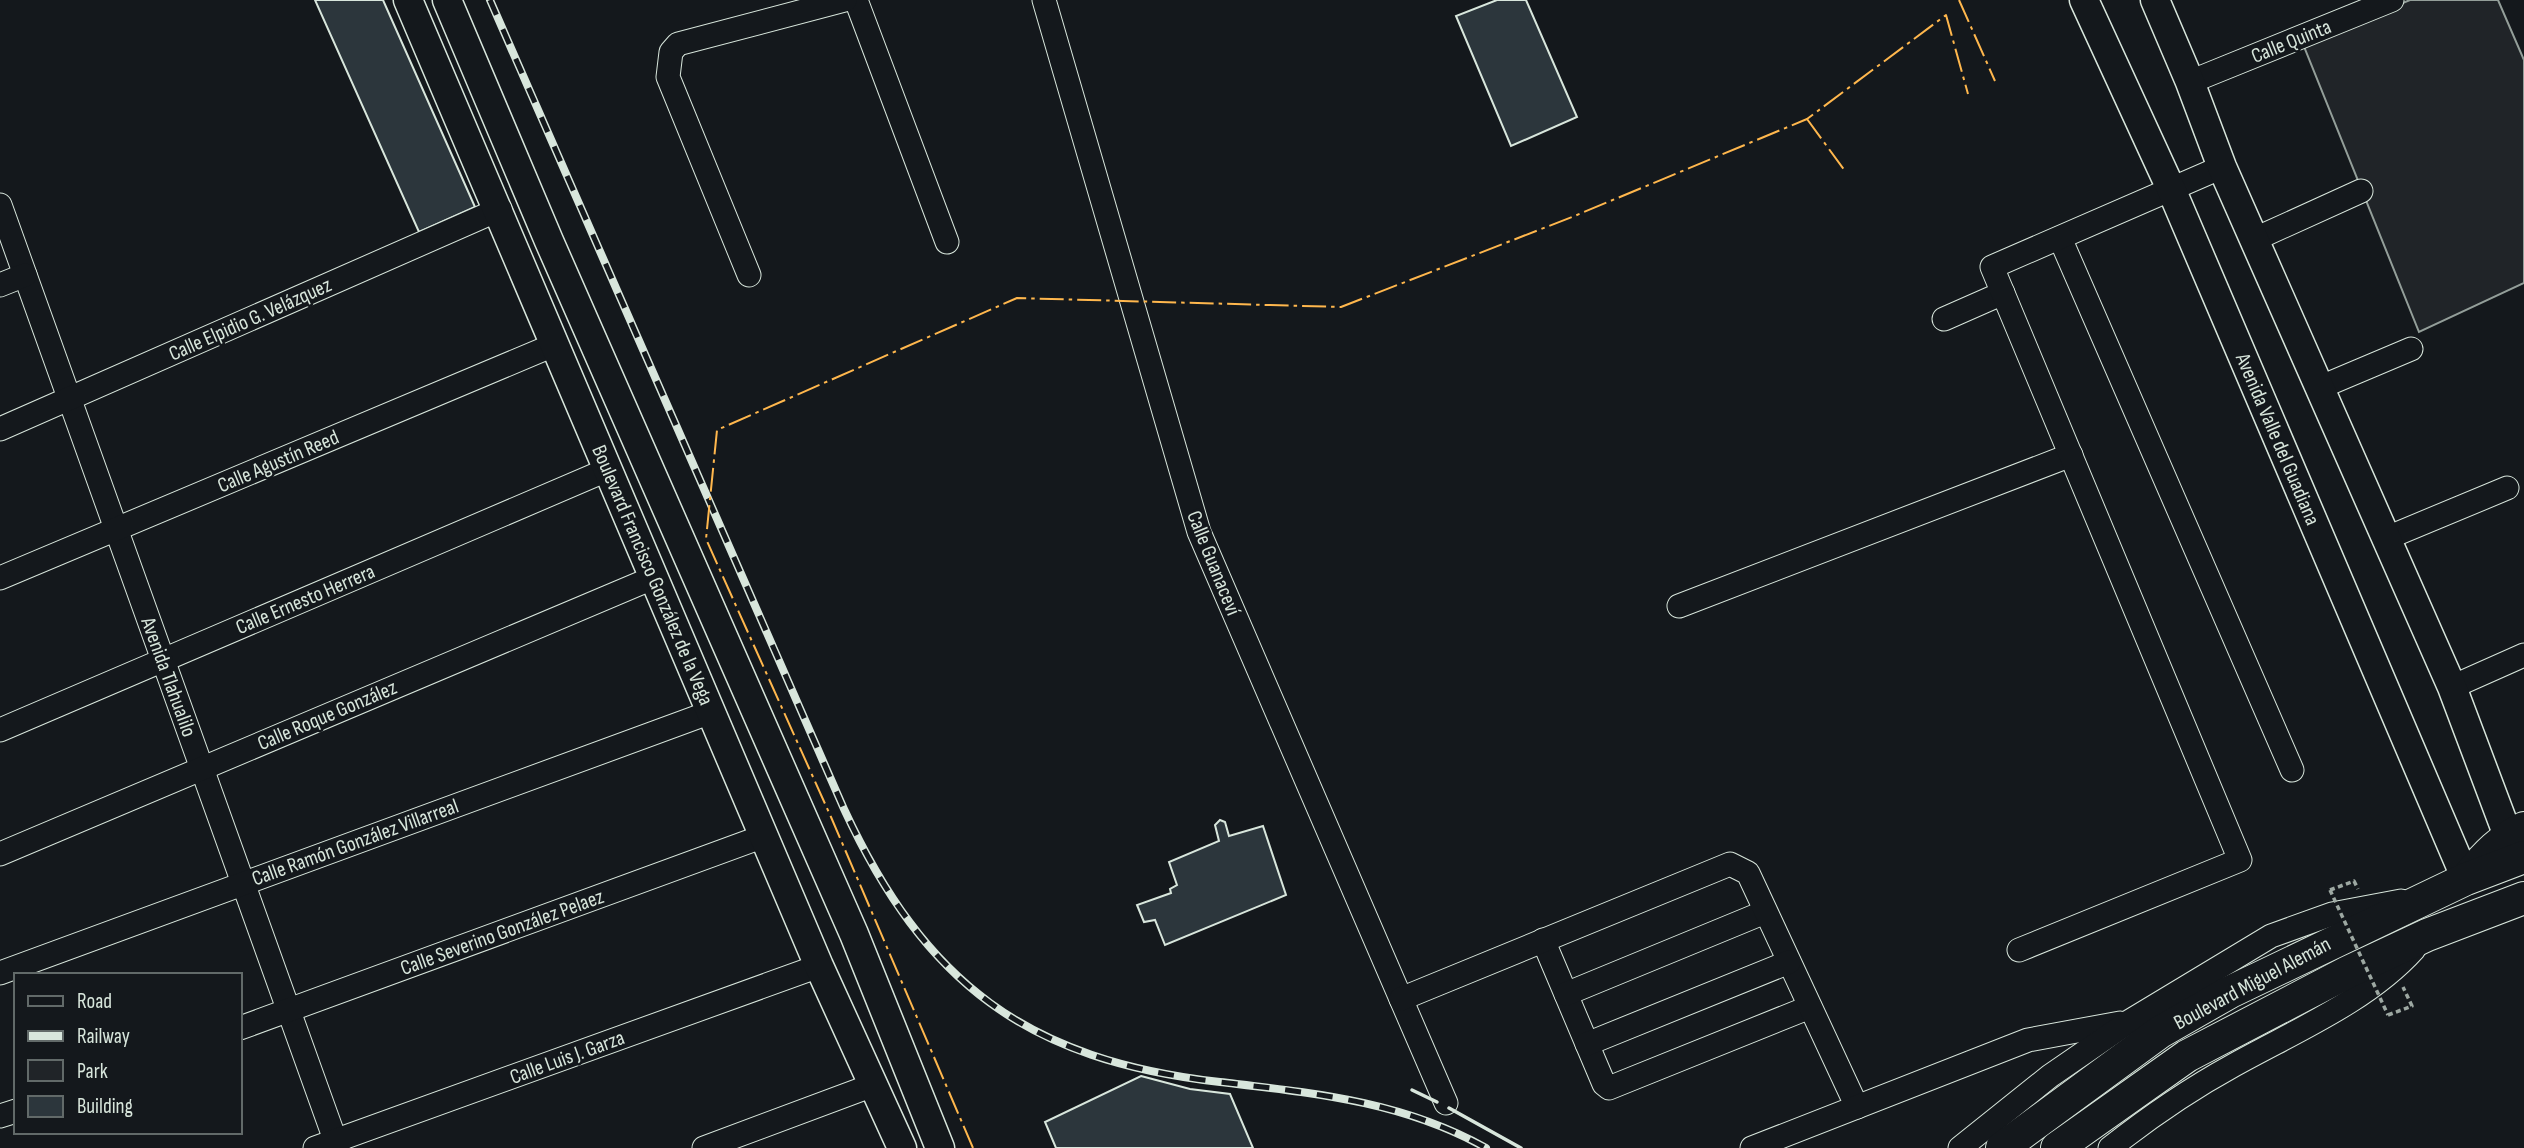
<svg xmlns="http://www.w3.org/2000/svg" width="2524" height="1148" font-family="'Sofia Sans Condensed',sans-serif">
<rect width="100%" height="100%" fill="#14181c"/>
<path fill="#202428" stroke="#939e99" stroke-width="2" d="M2410 0H2498L2524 60V283L2419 332 2303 44Z"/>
<g fill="#2c363c" stroke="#d8e6dc" stroke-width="2">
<path d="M315 0H383L475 207 419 232Z"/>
<path d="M1497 0H1526L1577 117 1511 146 1456 16Z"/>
<path d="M1220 820 1225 822 1229 836 1263 826 1286 895 1165 945 1155 920 1144 922 1137 905 1171 893 1170 889 1177 885 1169 862 1219 841 1215 825Z"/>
<path d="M1141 1076 1190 1089 1230 1094 1253 1148H1056L1045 1122Z"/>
</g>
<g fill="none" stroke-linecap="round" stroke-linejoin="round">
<defs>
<g id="minor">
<path d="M856 0 947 242"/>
<path d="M1044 0 1199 532 1446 1103"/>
<path d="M2190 82 2392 0"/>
<path d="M0 205 338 1148"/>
<path d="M2060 238 2292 770"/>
<path d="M2253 240 2361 191"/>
<path d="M749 275 668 77 671 52 678 44 845 0"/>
<path d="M0 285 25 275"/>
<path d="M1944 319 2003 293"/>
<path d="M2321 387 2411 349"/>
<path d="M0 429 500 209"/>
<path d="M2387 538 2507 488"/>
<path d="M0 578 556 344"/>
<path d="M1679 606 2071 455"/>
<path d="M2452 687 2524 655"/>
<path d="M0 730 609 469"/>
<path d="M0 854 655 577"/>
<path d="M1543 940 1604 1084 1609 1088 1810 1007"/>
<path d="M2019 950 2240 860 1992 267 2222 167"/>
<path d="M0 973 711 712"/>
<path d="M1566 994 1765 912"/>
<path d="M1401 999 1730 864 1748 873 1857 1107"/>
<path d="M240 1028 764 836"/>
<path d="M1587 1044 1789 962"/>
<path d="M0 1116 16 1111"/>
<path d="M315 1148 819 966"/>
<path d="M704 1148 873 1085"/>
<path d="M1752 1148 2028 1040 2120 1023"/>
<path d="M1960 1148 2050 1076 2130 1021 2271 936 2332 914 2401 901"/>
<path d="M2110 1148C2148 1118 2192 1088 2234 1065 2295 1031 2367 1001 2414 949"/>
</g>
<g id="major">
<path d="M408 0 819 966 902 1148"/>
<path d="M447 0 549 241 854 934 940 1148"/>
<path d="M2084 0 2172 191 2466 879"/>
<path d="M2155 0 2190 82 2222 167 2452 687 2516 857"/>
</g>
<g id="highway">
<path d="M2470 874C2486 855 2501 839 2524 828"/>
<path d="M2002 1148 2160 1032 2230 992 2466 879 2524 857"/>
<path d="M2057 1148 2187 1056 2348 972 2427 935 2524 898"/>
</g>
</defs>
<use href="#minor" stroke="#d8e6dc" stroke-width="25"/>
<use href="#major" stroke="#d8e6dc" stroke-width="31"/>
<use href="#highway" stroke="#d8e6dc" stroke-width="34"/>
<g stroke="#9da8a2" stroke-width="3.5" stroke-dasharray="5 3.5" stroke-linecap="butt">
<path d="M2330 890 2354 881 2358 889"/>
<path d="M2388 1015 2412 1006 2403 987"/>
</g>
<use href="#minor" stroke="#14181c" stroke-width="23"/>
<use href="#major" stroke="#14181c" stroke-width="28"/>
<use href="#highway" stroke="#14181c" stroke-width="32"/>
<defs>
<path id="rail" d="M490 0 844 809C925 984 1027 1060 1220 1082 1313 1093 1402 1101 1486 1148"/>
</defs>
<use href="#rail" stroke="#d8e6dc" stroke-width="8"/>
<use href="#rail" stroke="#14181c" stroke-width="5" stroke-dasharray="16" stroke-linecap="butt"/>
<path stroke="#9da8a2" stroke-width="3.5" stroke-dasharray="5 3.5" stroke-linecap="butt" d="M2330 890 2388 1015"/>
<g stroke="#d8e6dc" stroke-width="3.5">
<path d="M1412 1090 1437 1102"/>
<path d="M1449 1108 1521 1148"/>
</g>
<g stroke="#ffb74d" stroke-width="2" stroke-dasharray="24 5 3.5 5" stroke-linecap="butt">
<path d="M1959 0 1995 81"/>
<path d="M1807 119 1845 171"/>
<path d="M973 1148 831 817 706 539 717 430 1017 298 1341 307 1572 217 1807 119 1946 15 1968 94"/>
</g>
</g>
<g text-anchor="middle" stroke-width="5" stroke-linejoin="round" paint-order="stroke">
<g font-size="21" fill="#d8e6dc" stroke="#14181c">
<text transform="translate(2291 41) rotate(-22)" y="7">Calle Quinta</text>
<text transform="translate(250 319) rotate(-24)" y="7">Calle Elpidio G. Velázquez</text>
<text transform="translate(2278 439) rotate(67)" y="7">Avenida Valle del Guadiana</text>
<text transform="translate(278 461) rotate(-23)" y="7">Calle Agustín Reed</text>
<text transform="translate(1214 563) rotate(68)" y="7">Calle Guanaceví</text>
<text transform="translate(653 575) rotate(67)" y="7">Boulevard Francisco González de la Vega</text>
<text transform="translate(305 599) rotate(-23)" y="7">Calle Ernesto Herrera</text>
<text transform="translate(169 677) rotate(70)" y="7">Avenida Tlahualilo</text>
<text transform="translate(327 715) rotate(-23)" y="7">Calle Roque González</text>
<text transform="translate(355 842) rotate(-20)" y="7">Calle Ramón González Villarreal</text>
<text transform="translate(502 932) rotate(-20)" y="7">Calle Severino González Pelaez</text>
<text transform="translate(2252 983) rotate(-28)" y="7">Boulevard Miguel Alemán</text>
<text transform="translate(567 1057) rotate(-20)" y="7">Calle Luis J. Garza</text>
</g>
</g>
<rect x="14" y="973" width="228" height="161" fill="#14181c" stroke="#626a69" stroke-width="2"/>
<rect x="28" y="996" width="35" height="10" fill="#14181c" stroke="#626a69" stroke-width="2"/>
<text x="77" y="1008" font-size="21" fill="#d8e6dc">Road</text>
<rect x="28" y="1031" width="35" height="10" fill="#d8e6dc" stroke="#626a69" stroke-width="2"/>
<text x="77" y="1043" font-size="21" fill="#d8e6dc">Railway</text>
<rect x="28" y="1060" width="35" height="21" fill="#202428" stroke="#626a69" stroke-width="2"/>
<text x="77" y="1078" font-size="21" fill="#d8e6dc">Park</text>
<rect x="28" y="1096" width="35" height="21" fill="#2c363c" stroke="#626a69" stroke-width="2"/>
<text x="77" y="1113" font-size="21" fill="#d8e6dc">Building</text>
</svg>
